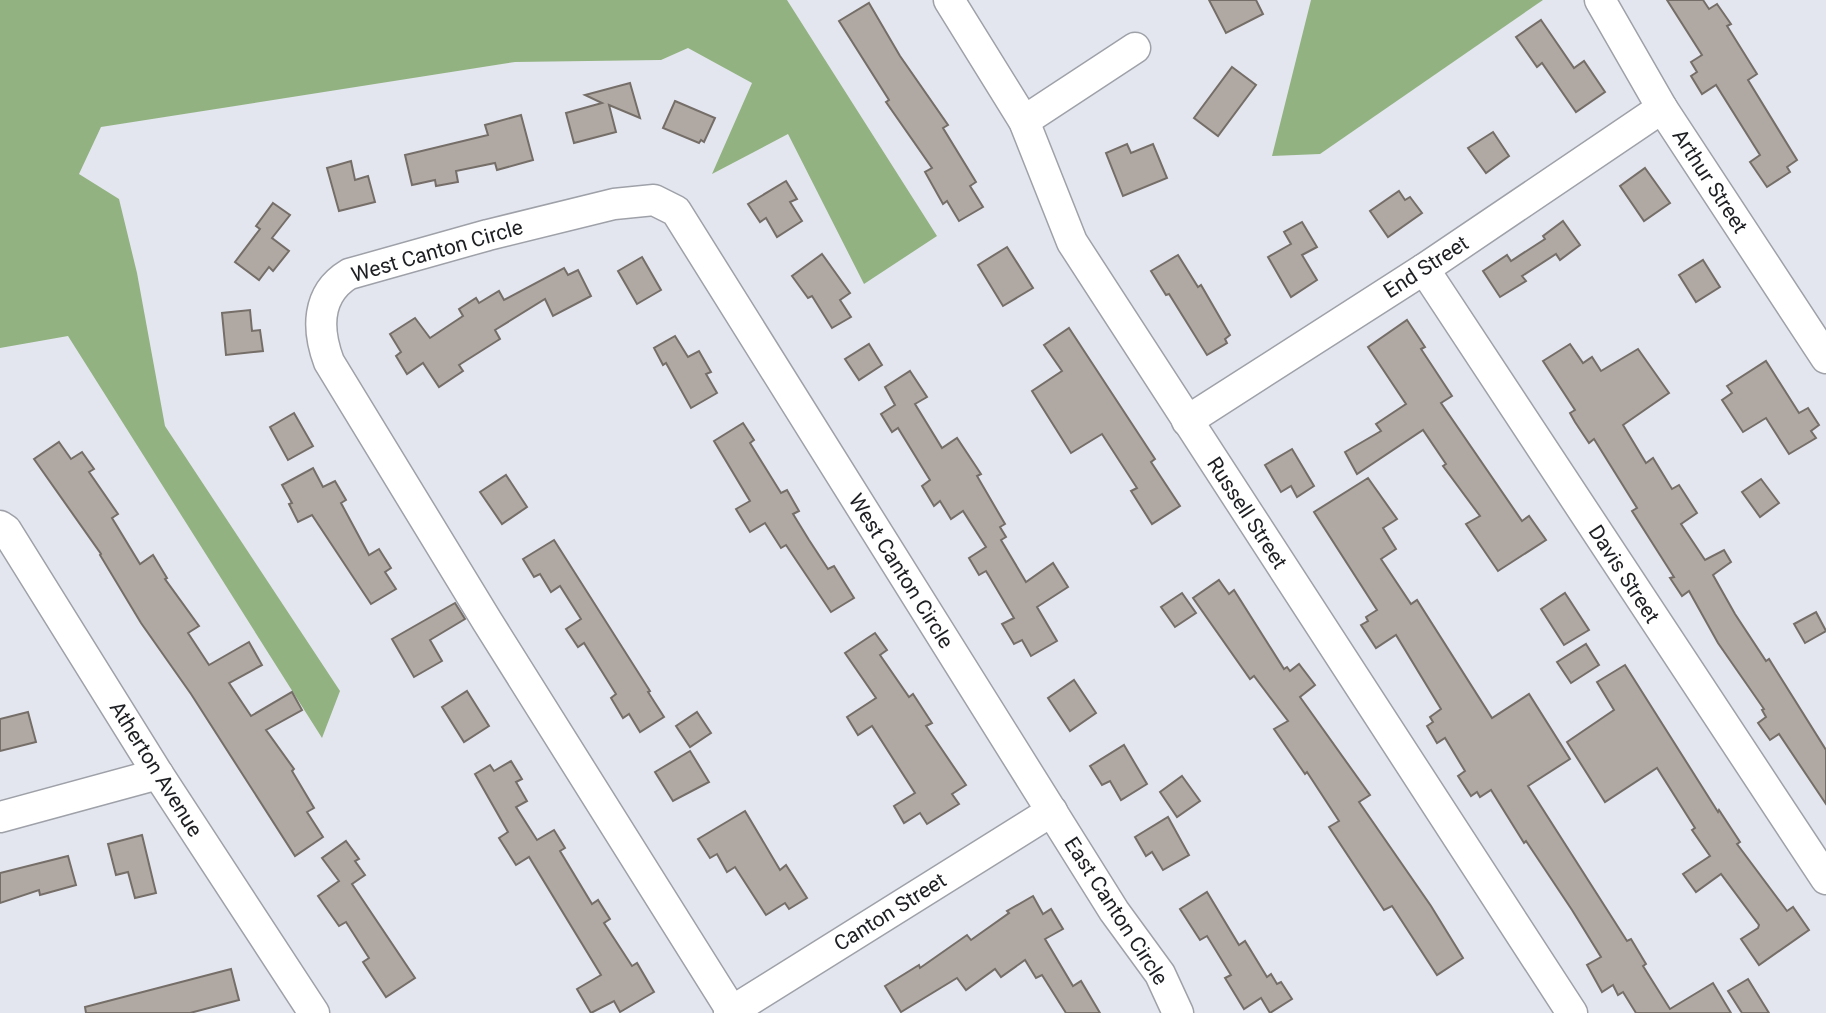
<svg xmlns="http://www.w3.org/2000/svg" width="1826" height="1013" font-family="Roboto,sans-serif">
<rect width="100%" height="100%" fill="#e4e6ef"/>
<g fill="#92b381">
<path d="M0 0H787L937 236 864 284 788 134 712 174 752 83 688 48 661 60 515 62 101 127 79 174 119 199 137 273 165 426 340 691 322 738 68 336 0 348Z"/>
<path d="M1311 0H1543L1320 154 1272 156Z"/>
</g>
<g fill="#b0a9a3" stroke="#756e68" stroke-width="2">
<path d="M1209 0H1256L1263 14 1226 33Z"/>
<path d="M1667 0H1703L1709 9 1717 4 1731 24 1727 26 1757 74 1748 80 1797 160 1787 167 1790 172 1767 187 1750 162 1760 155 1716 85 1702 94 1691 76 1697 72 1691 62 1702 55Z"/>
<path d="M869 3 900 56 948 125 943 128 976 182 970 186 983 207 959 221 947 201 943 204 925 172 932 168 886 102 889 100 839 21Z"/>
<path d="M1541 20 1574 68 1584 61 1605 92 1576 112 1542 63 1537 67 1516 37Z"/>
<path d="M1232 67 1256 85 1218 136 1194 118Z"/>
<path d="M630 83 640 118 609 105 616 132 574 143 566 113 602 103 585 95Z"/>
<path d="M675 101 715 118 704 142 701 140 699 143 663 128Z"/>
<path d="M521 115 533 160 497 170 495 163 456 171 458 182 436 186 435 180 412 185 405 155 488 135 485 125Z"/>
<path d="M1493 132 1509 156 1486 173 1468 148Z"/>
<path d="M1127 144 1131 153 1153 144 1167 178 1123 196 1106 153Z"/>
<path d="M351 161 355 180 368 176 375 202 339 211 327 168Z"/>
<path d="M1645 168 1670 203 1644 221 1620 186Z"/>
<path d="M786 181 797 199 790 202 802 221 777 237 766 218 760 222 748 204Z"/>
<path d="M1399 191 1405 200 1410 197 1422 213 1388 237 1370 211Z"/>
<path d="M273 203 290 215 272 238 289 251 273 271 269 267 259 280 235 262 260 229 256 226Z"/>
<path d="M1563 221 1580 245 1560 260 1556 254 1522 276 1526 281 1500 297 1483 271 1507 255 1511 261 1545 239 1543 236Z"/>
<path d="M1302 222 1317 247 1302 255 1317 280 1291 297 1268 257 1291 244 1284 232Z"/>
<path d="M1007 247 1033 288 1003 306 978 265Z"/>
<path d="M822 254 850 293 840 300 851 317 832 328 812 296 808 298 792 276Z"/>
<path d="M1178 255 1198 287 1201 285 1230 335 1225 339 1227 343 1207 355 1169 294 1166 295 1151 271Z"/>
<path d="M642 257 661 290 637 304 618 271Z"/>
<path d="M1703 260 1720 287 1696 302 1679 275Z"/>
<path d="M564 268 568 275 578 270 591 296 553 316 545 299 495 330 500 339 459 365 463 371 439 387 423 363 407 374 396 356 401 352 390 334 415 318 430 338 463 316 459 309 476 298 479 303 499 291 504 300Z"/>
<path d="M250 310 252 331 260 330 263 351 226 355 222 313Z"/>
<path d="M1407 320 1425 347 1421 349 1452 396 1441 403 1522 521 1529 516 1546 540 1498 571 1466 524 1480 516 1443 466 1446 464 1423 430 1357 474 1345 452 1381 431 1376 424 1406 404 1368 347Z"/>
<path d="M1069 328 1155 459 1151 462 1180 506 1152 524 1131 491 1137 488 1102 434 1071 453 1032 391 1062 371 1044 345Z"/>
<path d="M675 336 688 357 699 351 711 372 706 374 717 393 691 408 666 363 663 365 654 348Z"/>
<path d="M869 344 882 365 859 380 845 359Z"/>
<path d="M1570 344 1583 363 1592 357 1601 371 1638 349 1669 393 1623 425 1646 463 1653 458 1672 489 1679 485 1697 513 1681 524 1705 560 1724 550 1731 562 1713 575 1735 614 1766 661 1769 659 1826 750V804L1779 734 1770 740 1758 723 1766 717 1762 710 1764 709 1718 643 1689 591 1682 596 1670 578 1674 577 1632 511 1637 508 1594 439 1589 443 1575 422 1570 413 1575 410 1543 361Z"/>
<path d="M1766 361 1799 413 1808 408 1819 425 1811 431 1816 438 1789 454 1766 418 1743 432 1722 400 1732 393 1727 386Z"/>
<path d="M910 371 927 397 915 404 942 448 957 438 981 474 977 476 1005 524 1000 527 1006 537 1001 540 1026 582 1053 563 1068 587 1037 607 1057 641 1031 656 1022 640 1014 644 1002 624 1014 618 986 571 979 575 969 558 986 547 963 511 951 519 940 501 934 506 922 486 930 480 898 428 892 432 881 414 895 405 885 387Z"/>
<path d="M294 413 313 446 288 460 270 427Z"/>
<path d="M743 423 754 440 750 443 781 493 787 490 799 511 793 514 809 540 828 569 834 566 854 598 831 612 786 545 781 548 765 523 750 532 736 509 750 501 714 441Z"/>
<path d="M59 442 71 459 82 452 94 469 89 472 118 514 112 518 140 564 153 555 167 578 165 579 199 626 188 633 209 665 249 642 262 665 229 683 251 716 292 692 302 710 266 730 294 769 292 771 314 808 307 812 323 837 295 856 191 694 141 623 100 555 101 554 34 459Z"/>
<path d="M1292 449 1314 486 1297 497 1291 486 1281 492 1265 465Z"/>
<path d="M313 468 323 487 335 481 346 500 341 503 369 555 379 549 391 568 385 572 396 589 371 604 312 515 298 522 289 504 292 503 282 485Z"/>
<path d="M506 475 527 507 502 524 480 492Z"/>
<path d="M1368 478 1397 519 1383 528 1396 549 1381 559 1411 604 1417 600 1492 718 1529 694 1570 759 1528 786 1627 941 1631 939 1646 964 1643 966 1670 1009 1713 983 1731 1013H1636L1623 992 1618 995 1613 985 1602 992 1587 965 1601 957 1572 910 1526 841 1524 843 1491 790 1480 797 1477 792 1471 796 1458 776 1465 771 1445 738 1437 743 1427 726 1433 722 1430 717 1441 709 1396 635 1376 648 1361 625 1368 621 1366 617 1377 610 1314 512Z"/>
<path d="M1761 479 1779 503 1760 517 1742 492Z"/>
<path d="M554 540 650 691 648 692 664 717 640 732 629 714 623 718 611 698 616 694 584 643 578 647 566 629 581 619 560 586 551 592 540 574 534 577 523 559Z"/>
<path d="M1219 580 1229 594 1234 590 1284 669 1287 667 1290 671 1299 664 1315 685 1300 697 1370 795 1359 802 1431 906 1463 958 1437 975 1392 906 1384 910 1329 827 1339 821 1307 772 1305 774 1274 729 1288 721 1254 676 1250 679 1193 598Z"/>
<path d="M1182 593 1196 613 1175 627 1161 607Z"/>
<path d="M1565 593 1589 630 1564 645 1541 609Z"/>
<path d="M455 603 465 619 430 640 442 661 414 677 392 639Z"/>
<path d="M1816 612 1826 631 1805 643 1794 624Z"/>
<path d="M875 633 887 650 880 655 909 697 913 694 932 723 926 726 966 785 952 794 959 804 927 824 920 813 904 823 894 806 915 793 872 726 858 735 847 717 876 698 845 653Z"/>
<path d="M1586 644 1599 665 1571 683 1557 662Z"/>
<path d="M1625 665 1718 812 1719 810 1740 842 1737 844 1787 911 1793 907 1809 930 1759 965 1741 939 1758 928 1759 925 1721 874 1696 892 1683 874 1710 856 1692 830 1695 828 1657 768 1605 802 1567 742 1614 710 1597 682Z"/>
<path d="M1074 680 1096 713 1070 731 1048 698Z"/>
<path d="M467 691 489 726 464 742 442 707Z"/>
<path d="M28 712 36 742 0 751V719Z"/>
<path d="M697 712 711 733 690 747 676 726Z"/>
<path d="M1124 745 1147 784 1121 800 1110 781 1102 785 1090 766Z"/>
<path d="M690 751 709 782 673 801 655 772Z"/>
<path d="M511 761 522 779 516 782 527 801 516 807 537 840 554 830 565 848 560 851 592 904 598 900 610 919 604 923 632 966 637 963 654 992 620 1012 614 1001 591 1013 577 989 601 975 529 857 516 865 499 838 508 832 475 774 490 765 494 771Z"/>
<path d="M1182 776 1200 801 1177 817 1160 792Z"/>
<path d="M745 811 780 870 786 865 807 898 789 909 785 903 766 915 735 867 727 872 717 854 710 858 698 839Z"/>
<path d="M1168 817 1189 855 1163 870 1152 852 1146 856 1135 837Z"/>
<path d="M142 835 156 893 135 898 128 872 116 875 108 844Z"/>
<path d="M346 841 359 859 355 861 365 875 352 884 415 978 386 997 363 962 369 958 346 922 339 926 318 896 339 881 322 858Z"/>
<path d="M68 856 76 885 40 895 39 890 0 903V873Z"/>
<path d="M1207 892 1239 945 1245 941 1267 977 1271 974 1277 984 1281 982 1292 999 1270 1013 1261 998 1244 1009 1225 978 1231 975 1207 936 1200 940 1180 909Z"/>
<path d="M1033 896 1043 914 1051 909 1063 929 1045 939 1073 986 1081 981 1100 1013H1066L1042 975 1036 978 1025 960 1001 977 995 969 966 990 957 978 901 1012 885 986 919 965 920 968 967 935 971 940 1009 913 1007 911Z"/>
<path d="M231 969 239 1000 190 1013H86L85 1007Z"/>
<path d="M1748 979 1769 1013H1742L1728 991Z"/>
</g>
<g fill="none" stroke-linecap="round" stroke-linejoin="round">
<defs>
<g id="street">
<path d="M949 0 1024 121 1072 242 1572 1013"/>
<path d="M1600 0 1662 108 1826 358"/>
<path d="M1024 121 1135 48"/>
<path d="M1424 269 1826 879"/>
<path d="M1187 421 1424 269 1662 108"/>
<path d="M0 526 6 530 158 774 314 1013"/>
<path d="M0 817 158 774"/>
<path d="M729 1013 1052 811"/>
<path d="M733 1013 487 621 329 362C317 330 316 294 349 274L488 235 614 204 654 200 676 211 1114 911 1160 974 1178 1013"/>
</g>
</defs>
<use href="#street" stroke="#9fa1a9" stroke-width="33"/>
<use href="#street" stroke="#fff" stroke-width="30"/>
</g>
<g text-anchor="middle" stroke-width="6" stroke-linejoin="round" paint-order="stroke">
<g font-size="21" fill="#1e1f22" stroke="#fff">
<text transform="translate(1710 181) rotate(57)" y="7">Arthur Street</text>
<text transform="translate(437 251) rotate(-16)" y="7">West Canton Circle</text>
<text transform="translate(1426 267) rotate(-33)" y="7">End Street</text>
<text transform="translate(1247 513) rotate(57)" y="7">Russell Street</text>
<text transform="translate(901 571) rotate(58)" y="7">West Canton Circle</text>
<text transform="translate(1624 574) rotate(57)" y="7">Davis Street</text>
<text transform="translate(156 769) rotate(58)" y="7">Atherton Avenue</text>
<text transform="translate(1116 911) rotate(57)" y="7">East Canton Circle</text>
<text transform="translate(890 912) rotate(-32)" y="7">Canton Street</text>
</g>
</g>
</svg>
